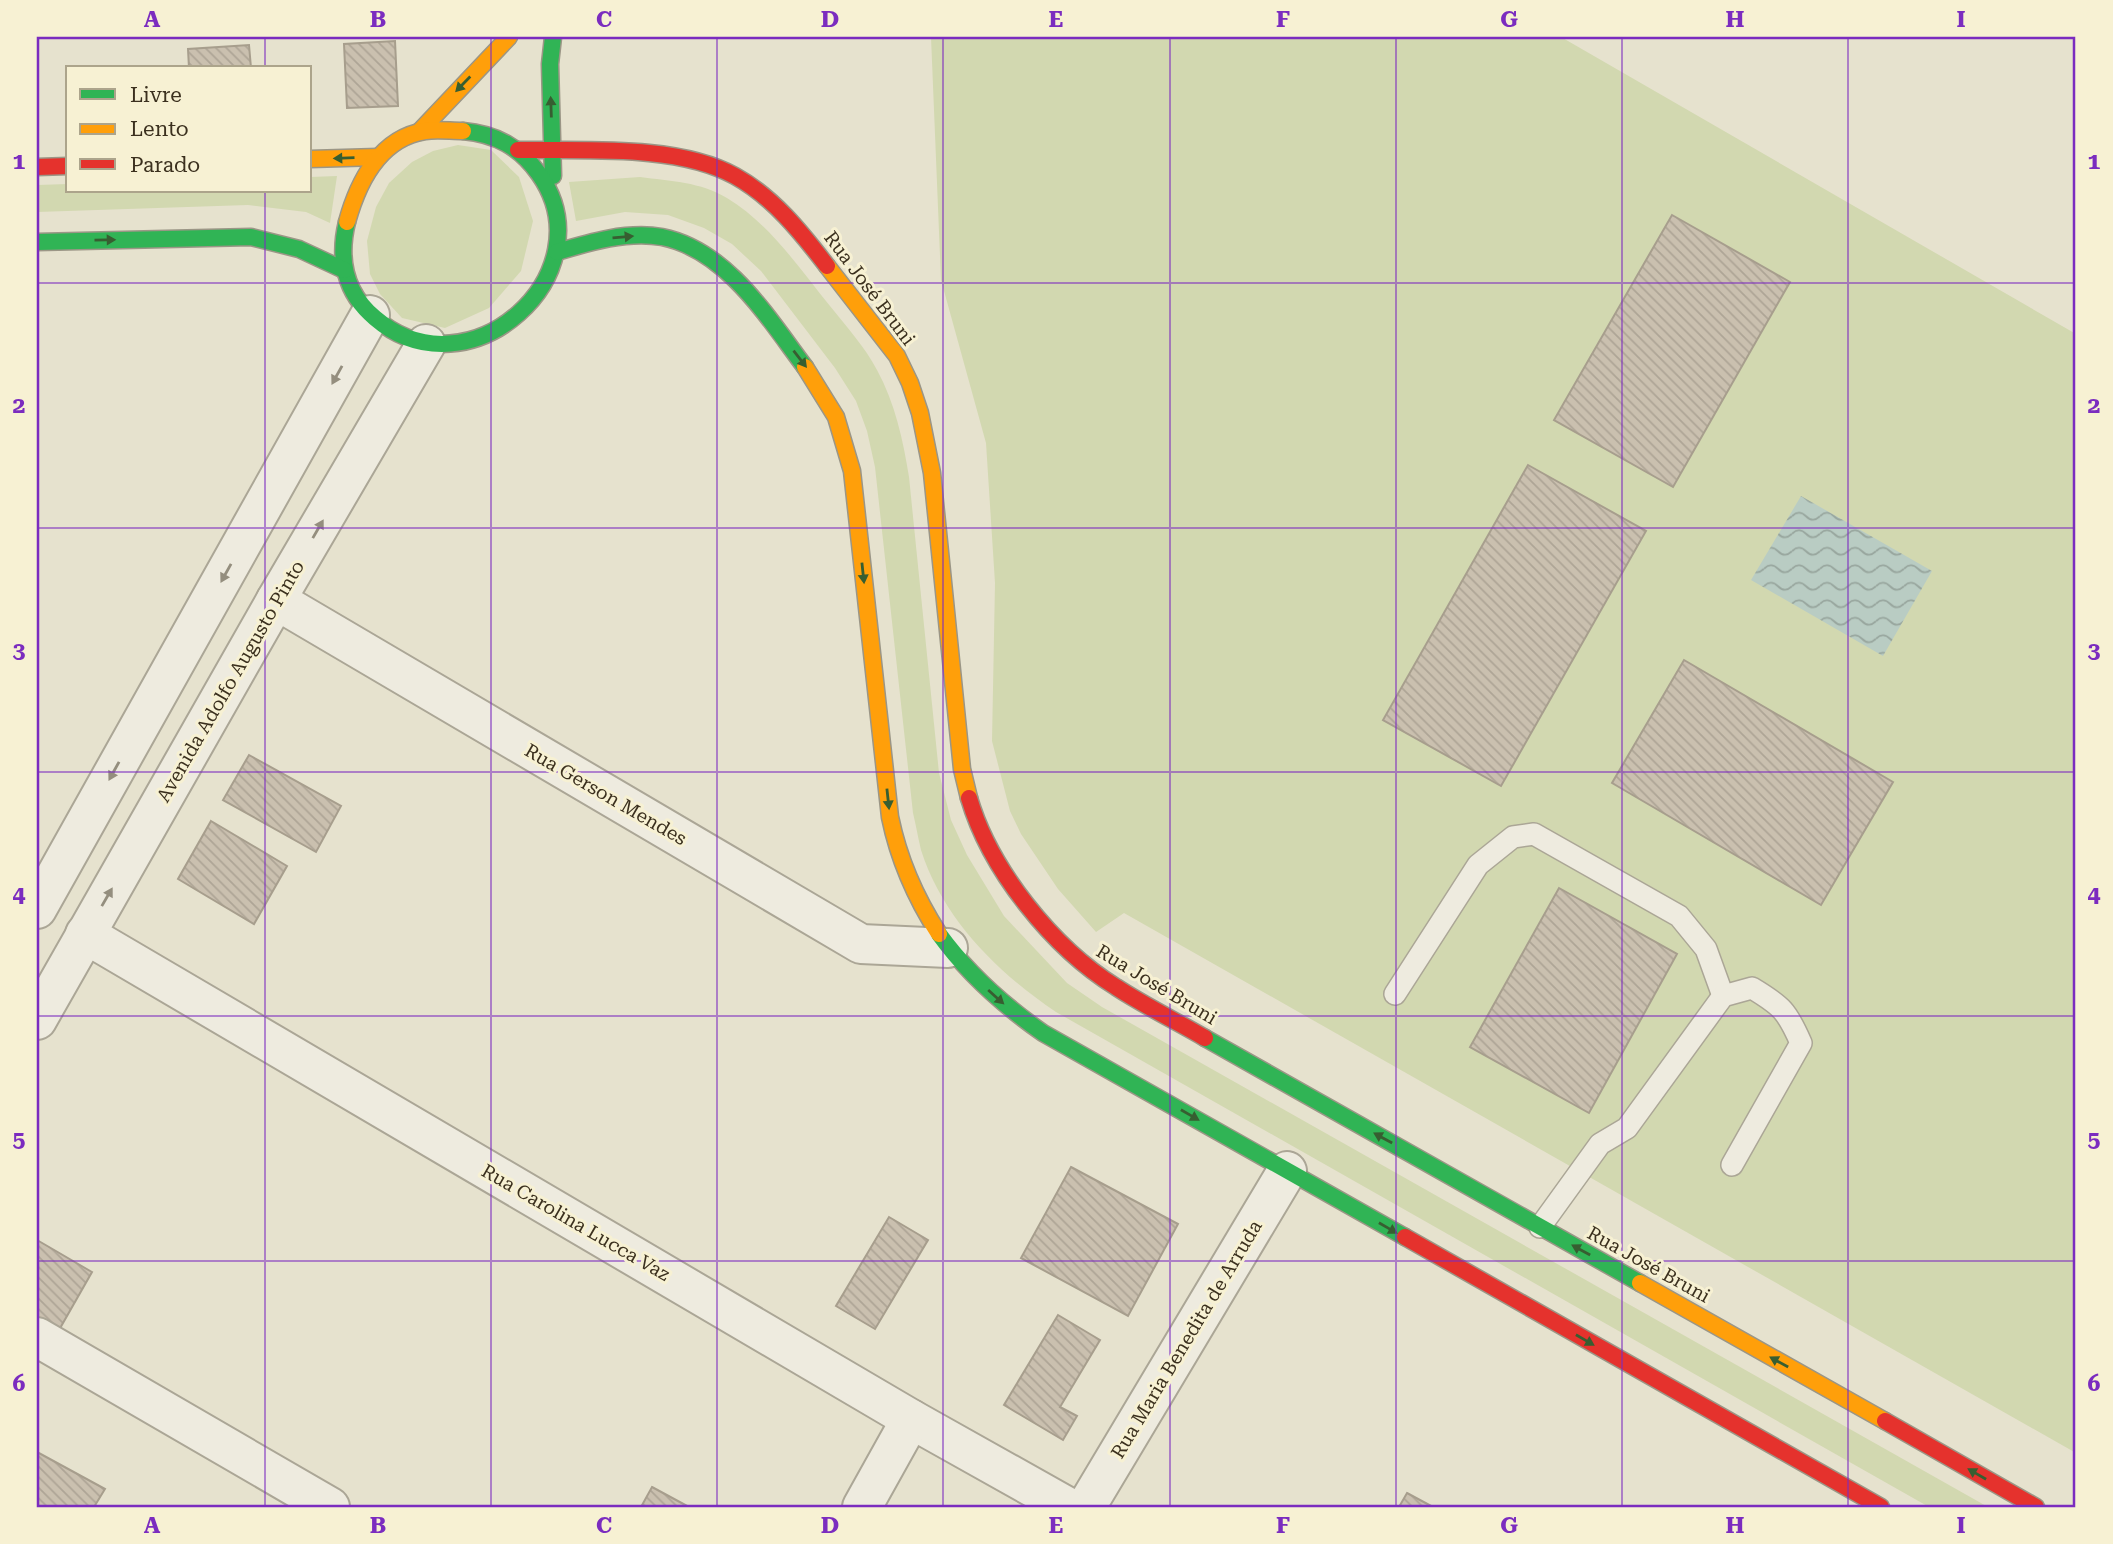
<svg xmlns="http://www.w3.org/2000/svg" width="2113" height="1544" font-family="'Roboto Serif',serif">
<defs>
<pattern id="water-waves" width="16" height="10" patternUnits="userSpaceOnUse" patternTransform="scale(1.75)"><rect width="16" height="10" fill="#b9ccc3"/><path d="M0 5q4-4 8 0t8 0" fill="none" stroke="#98a69e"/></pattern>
<pattern id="building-back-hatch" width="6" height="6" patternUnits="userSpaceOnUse" patternTransform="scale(1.75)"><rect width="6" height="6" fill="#cac0af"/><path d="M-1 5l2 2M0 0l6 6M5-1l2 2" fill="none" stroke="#aea596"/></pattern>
</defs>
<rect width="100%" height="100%" fill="#e6e2ce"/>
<g fill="#d2d8b0">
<path d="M931 37H1561L2076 334V1453L1124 913 1096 932 1058 889 1021 834 1010 811 992 741 995 583 986 443 941 280Z"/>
<path d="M458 145 491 150 519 177 533 221 521 271 489 308 445 328 402 318 380 294 370 274 367 241 376 207 389 183 412 162 433 151Z"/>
<path d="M337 176 330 223 306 212 248 205 37 212V185L68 184V191H310V177Z"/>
<path d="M640 177C670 181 701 182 727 198 770 224 799 268 830 306 846 326 865 347 877 370 895 403 903 440 909 477L939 773 951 820 967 855 1004 916 1067 983 1102 1007 1988 1507H1929L1056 1012C998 973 943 919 921 850 918 838 916 825 913 813L875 467 867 431 856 401 835 368 761 271 732 244 704 228 668 215 625 212 576 221 569 182Z"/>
</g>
<path fill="url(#water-waves)" d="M1801 496 1932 571 1883 656 1751 580Z"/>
<g fill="url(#building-back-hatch)" stroke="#a79e8d" stroke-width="2">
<path d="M395 41 398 106 347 108 344 44Z"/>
<path d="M249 45 251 68H189L188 49Z"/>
<path d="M1672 215 1790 282 1673 487 1554 420Z"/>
<path d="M1528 465 1646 531 1501 786 1383 720Z"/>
<path d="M1684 660 1893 782 1821 905 1612 783Z"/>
<path d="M249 755 341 806 316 852 223 800Z"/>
<path d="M211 821 287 866 254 924 178 879Z"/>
<path d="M1559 888 1677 954 1589 1113 1470 1047Z"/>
<path d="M1071 1167 1178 1224 1128 1316 1021 1258Z"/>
<path d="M889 1217 928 1240 875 1329 836 1306Z"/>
<path d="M37 1240 92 1272 55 1337 37 1326Z"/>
<path d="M1058 1315 1100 1340 1060 1407 1077 1416 1063 1440 1004 1405Z"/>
<path d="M37 1452 105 1489 94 1507H37Z"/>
<path d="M652 1487 689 1507H641Z"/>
<path d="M1407 1493 1433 1507H1399Z"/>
</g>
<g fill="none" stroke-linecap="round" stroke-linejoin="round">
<defs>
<g id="lane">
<path d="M1395 994 1478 865 1513 837 1534 834 1679 916 1706 949 1723 996"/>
<path d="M1540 1227 1600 1144 1627 1128 1723 996 1752 988C1782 1006 1787 1011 1801 1043L1732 1165"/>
</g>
<g id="street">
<path d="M276 600 861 944 948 948"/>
<path d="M37 909 370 315"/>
<path d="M85 934 911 1419 1068 1507"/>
<path d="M37 1020 276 600 426 344"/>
<path d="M37 1337 330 1507"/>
<path d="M862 1507 911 1419"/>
<path d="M1086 1507 1287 1171"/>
</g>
<g id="fast">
<path d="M553 37 550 64 553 176"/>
<path d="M347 222C338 259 345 293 375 318 469 399 609 273 539 174 520 147 496 134 463 131"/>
<path d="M37 242 251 237 299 249 344 270"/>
<path d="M557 252C590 242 627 231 662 237 727 250 768 318 805 367"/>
<path d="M939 934C968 974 1003 1005 1043 1033L1405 1237"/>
<path d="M1205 1038 1640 1283"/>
</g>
<g id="slow">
<path d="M419 132 509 37"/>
<path d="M310 159 378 157"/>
<path d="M347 222C358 182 380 138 425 131 437 129 450 131 463 131"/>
<path d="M827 266 897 356 910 383 920 413 932 473 962 769 969 798"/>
<path d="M805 367 836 417 852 471 890 817C899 861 915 897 939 934"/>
<path d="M1640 1283 1885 1421"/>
</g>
<g id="jam">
<path d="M518 150C583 151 678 144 735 176 773 197 801 232 827 266"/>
<path d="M37 167 68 166"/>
<path d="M969 798C990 870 1053 948 1116 987 1145 1006 1176 1021 1205 1038"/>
<path d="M1405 1237 1881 1507"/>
<path d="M1885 1421 2036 1507"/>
</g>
</defs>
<use href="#lane" stroke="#aba696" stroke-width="24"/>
<use href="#street" stroke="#aba696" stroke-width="42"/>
<use href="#fast" stroke="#9b9686" stroke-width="19"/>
<use href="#slow" stroke="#9b9686" stroke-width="19"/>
<use href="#jam" stroke="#9b9686" stroke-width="19"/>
<use href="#lane" stroke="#eeebdf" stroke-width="21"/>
<use href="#street" stroke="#eeebdf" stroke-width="38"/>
<use href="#fast" stroke="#30b455" stroke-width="16"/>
<use href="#slow" stroke="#ff9f0a" stroke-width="16"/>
<use href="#jam" stroke="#e5322d" stroke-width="16"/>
</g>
<defs><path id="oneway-solid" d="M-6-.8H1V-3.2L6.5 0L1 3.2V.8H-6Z" transform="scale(1.75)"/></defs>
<g fill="#375e31">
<use href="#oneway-solid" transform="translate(463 84) rotate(134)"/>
<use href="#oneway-solid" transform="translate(551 107) rotate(-92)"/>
<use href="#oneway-solid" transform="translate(344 158) rotate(178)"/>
<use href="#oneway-solid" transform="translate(623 237) rotate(-5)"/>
<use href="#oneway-solid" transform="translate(105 240) rotate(-1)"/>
<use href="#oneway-solid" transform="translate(800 359) rotate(52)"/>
<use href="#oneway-solid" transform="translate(863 573) rotate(84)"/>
<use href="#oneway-solid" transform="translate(888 799) rotate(84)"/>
<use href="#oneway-solid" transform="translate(996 997) rotate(42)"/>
<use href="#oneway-solid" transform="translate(1190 1115) rotate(30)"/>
<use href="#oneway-solid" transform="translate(1383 1138) rotate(-151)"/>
<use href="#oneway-solid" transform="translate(1388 1228) rotate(30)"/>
<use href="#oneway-solid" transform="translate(1581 1250) rotate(-151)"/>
<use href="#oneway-solid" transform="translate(1585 1340) rotate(30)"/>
<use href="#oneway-solid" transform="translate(1779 1362) rotate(-151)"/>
<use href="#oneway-solid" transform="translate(1977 1474) rotate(-150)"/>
</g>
<g fill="#948e7e">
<use href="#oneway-solid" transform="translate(337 375) rotate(119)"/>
<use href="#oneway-solid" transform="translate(318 529) rotate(-60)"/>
<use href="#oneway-solid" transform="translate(226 573) rotate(119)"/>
<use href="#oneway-solid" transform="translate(114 771) rotate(119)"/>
<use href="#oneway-solid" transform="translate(107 897) rotate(-60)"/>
</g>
<path fill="none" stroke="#7b2cbf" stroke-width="2" stroke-opacity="0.55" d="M265 37V68M491 37V1507M717 37V1507M943 37V1507M1170 37V1507M1396 37V1507M1622 37V1507M1848 37V1507M265 191V1507M37 283H2076M37 528H2076M37 772H2076M37 1016H2076M37 1261H2076"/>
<g text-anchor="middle" stroke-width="6" stroke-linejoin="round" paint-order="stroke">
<g font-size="19" fill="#3b301e" stroke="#f7f1d3">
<text transform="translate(870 288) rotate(53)" y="7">Rua José Bruni</text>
<text transform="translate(230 681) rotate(-60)" y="7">Avenida Adolfo Augusto Pinto</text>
<text transform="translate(606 794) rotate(30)" y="7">Rua Gerson Mendes</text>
<text transform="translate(1157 984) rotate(31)" y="7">Rua José Bruni</text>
<text transform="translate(576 1222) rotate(30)" y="7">Rua Carolina Lucca Vaz</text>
<text transform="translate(1649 1264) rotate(29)" y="7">Rua José Bruni</text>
<text transform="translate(1186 1339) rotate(-59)" y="7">Rua Maria Benedita de Arruda</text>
</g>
</g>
<rect width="2113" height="1544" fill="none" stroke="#f7f1d3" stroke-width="77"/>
<rect x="66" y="66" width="245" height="126" fill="#f7f1d3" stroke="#aca48b" stroke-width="2"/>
<rect x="80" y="89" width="35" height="10" fill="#30b455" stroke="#aca48b" stroke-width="2"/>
<text x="130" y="102" font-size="21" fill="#3b301e">Livre</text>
<rect x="80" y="124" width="35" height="10" fill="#ff9f0a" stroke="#aca48b" stroke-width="2"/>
<text x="130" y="136" font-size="21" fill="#3b301e">Lento</text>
<rect x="80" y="159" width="35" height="10" fill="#e5322d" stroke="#aca48b" stroke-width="2"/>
<text x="130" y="172" font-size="21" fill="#3b301e">Parado</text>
<rect x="38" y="38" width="2036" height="1468" fill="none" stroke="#7b2cbf" stroke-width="2.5"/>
<g font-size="23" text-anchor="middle" font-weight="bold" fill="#7b2cbf">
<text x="152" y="27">A</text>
<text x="378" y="27">B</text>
<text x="604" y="27">C</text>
<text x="830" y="27">D</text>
<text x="1056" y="27">E</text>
<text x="1283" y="27">F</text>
<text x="1509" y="27">G</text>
<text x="1735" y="27">H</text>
<text x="1961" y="27">I</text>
<text x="19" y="169">1</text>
<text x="2094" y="169">1</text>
<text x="19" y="413">2</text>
<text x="2094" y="413">2</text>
<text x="19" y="658">3</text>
<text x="2094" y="658">3</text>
<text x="19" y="902">4</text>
<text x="2094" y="902">4</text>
<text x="19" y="1147">5</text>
<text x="2094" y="1147">5</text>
<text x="19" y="1391">6</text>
<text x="2094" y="1391">6</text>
<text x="152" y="1533">A</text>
<text x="378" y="1533">B</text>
<text x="604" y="1533">C</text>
<text x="830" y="1533">D</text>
<text x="1056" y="1533">E</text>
<text x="1283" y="1533">F</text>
<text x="1509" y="1533">G</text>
<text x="1735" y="1533">H</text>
<text x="1961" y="1533">I</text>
</g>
</svg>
